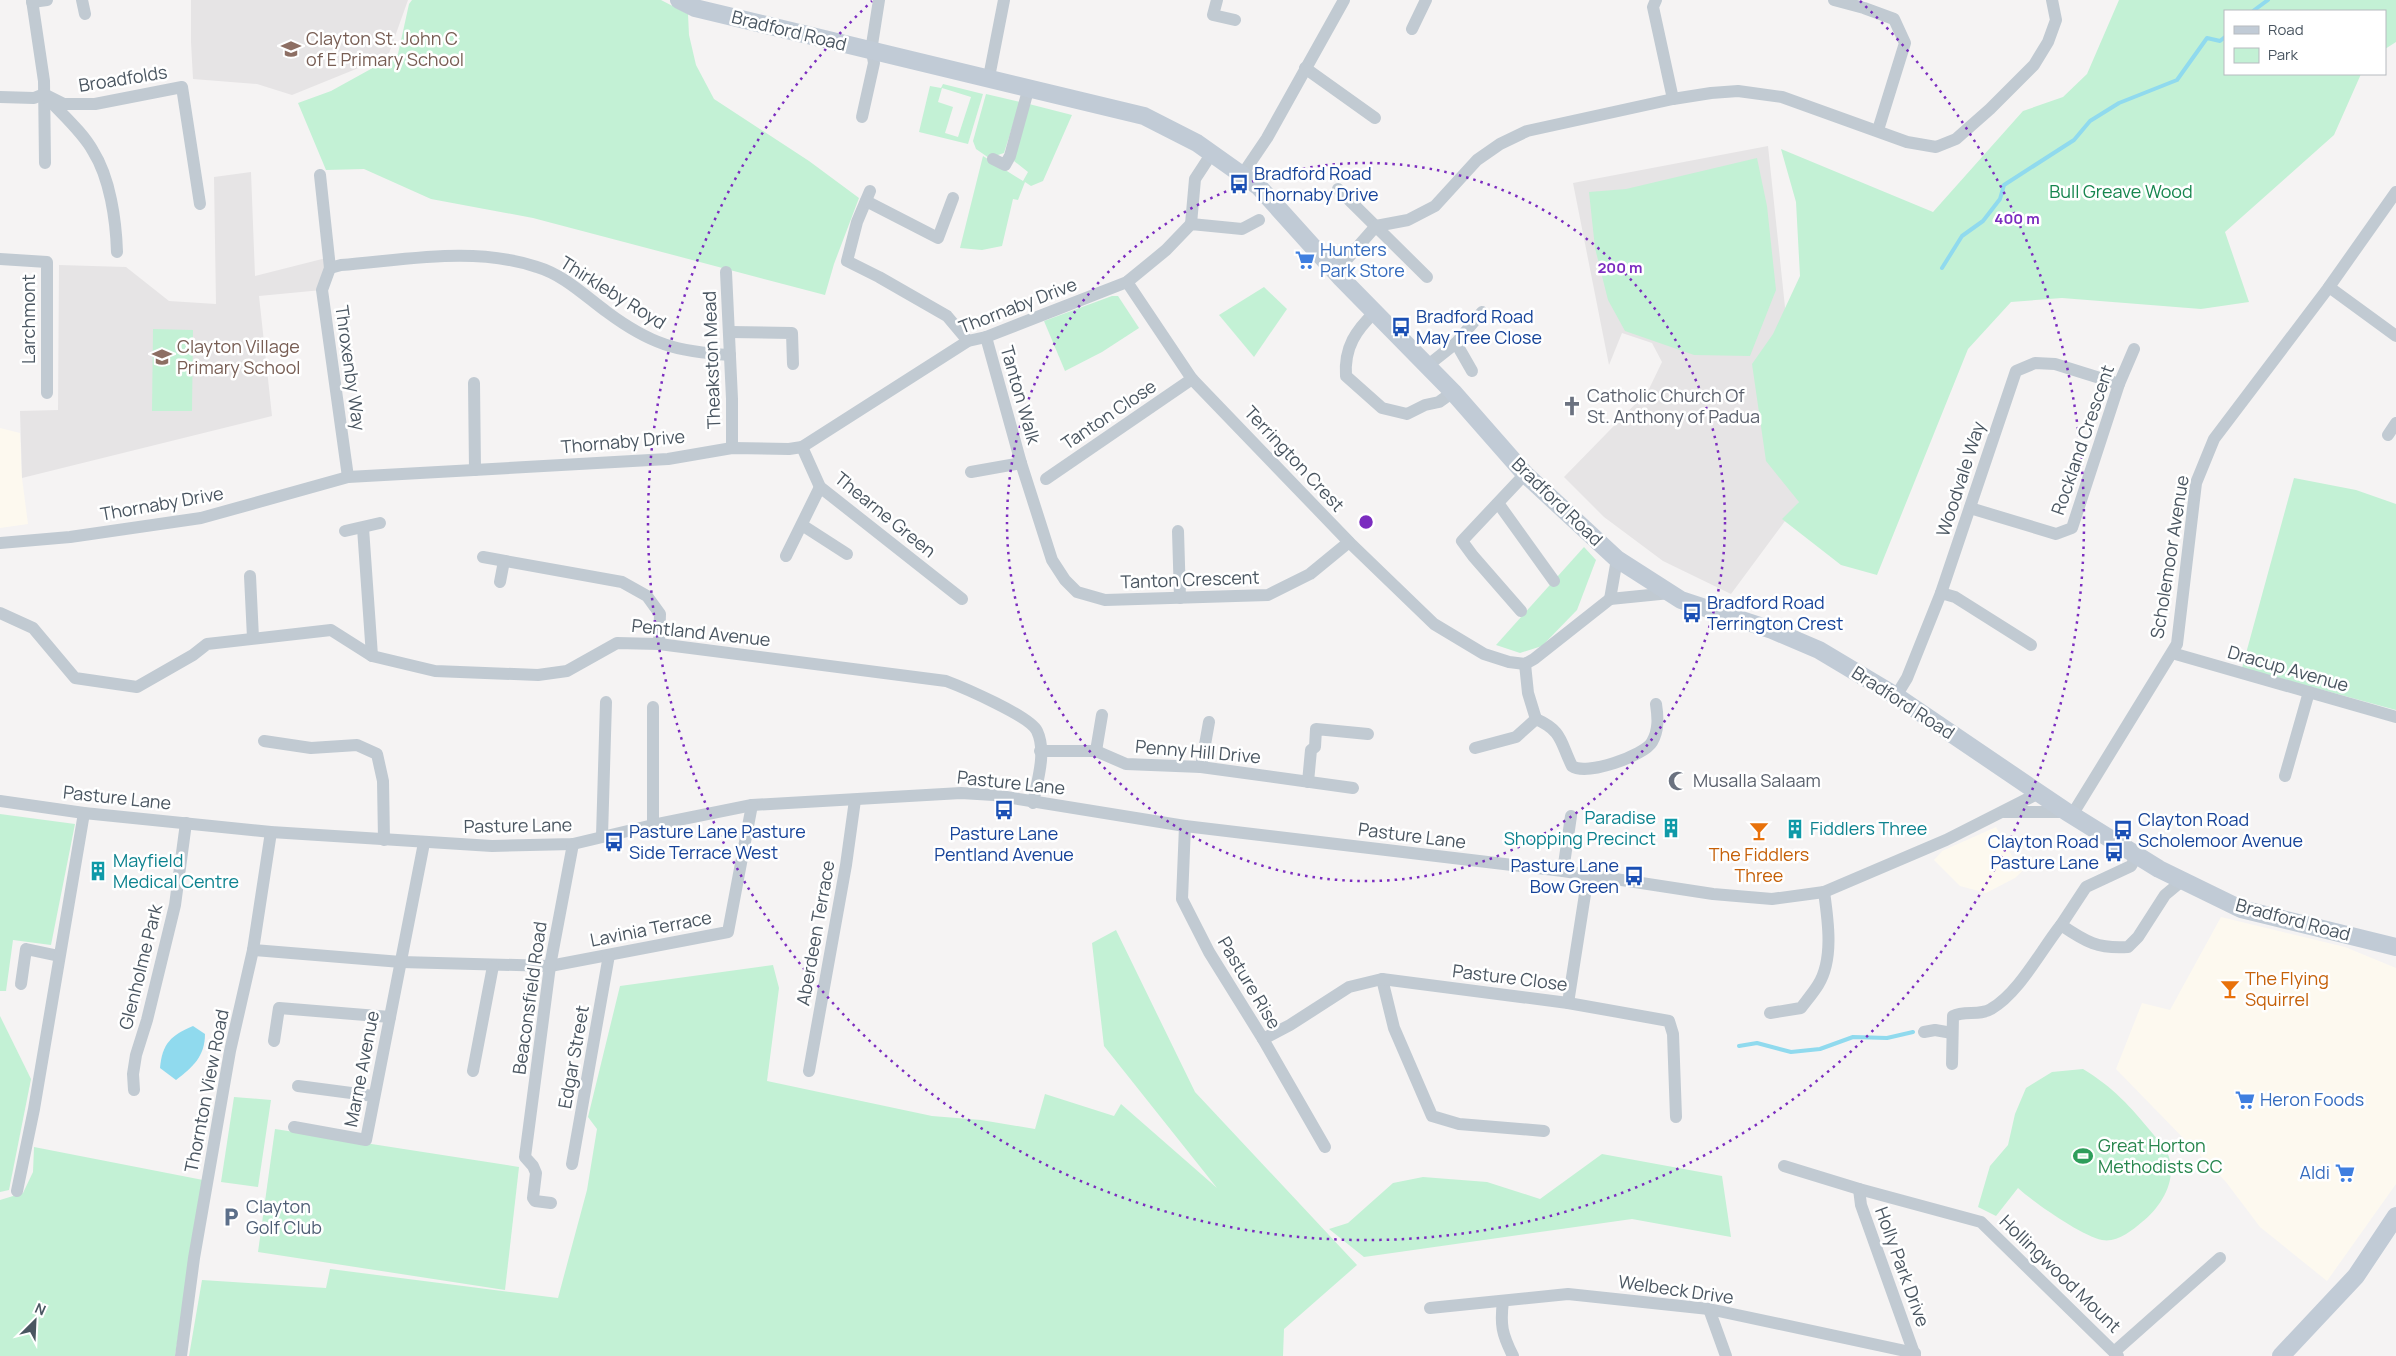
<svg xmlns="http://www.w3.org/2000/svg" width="2396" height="1356" font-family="Manrope,sans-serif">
<rect width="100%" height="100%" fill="#f5f3f3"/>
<g fill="#fdf9ef">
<path d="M0 428 20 433 22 478 28 524 0 528Z"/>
<path d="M1996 827 2012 856 2028 866 2015 878 1986 893 1960 886 1934 860 1942 851Z"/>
<path d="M2221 917 2345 947 2396 968V1184L2327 1281 2260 1227 2226 1182 2116 1069 2142 1003 2170 1010Z"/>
</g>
<g fill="#e6e4e5">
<path d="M191 0H408L388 56 292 95 257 84 193 79 191 42Z"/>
<path d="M1768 146 1787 326 1802 498 1731 594 1663 561 1604 517 1564 477 1648 391 1662 362 1652 343 1622 333 1609 365 1573 183Z"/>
<path d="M251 172 255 276 330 257 322 290 259 296 272 416 22 478 20 411 58 410 59 265 126 267 169 301 216 304 214 177Z"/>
</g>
<g fill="#c3f1d5" fill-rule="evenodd">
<path d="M412 0H661L688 14 689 35 696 65 714 99 809 161 859 198 834 264 825 295 533 218 431 199 364 169 326 170 298 103 331 91 398 54 409 4Z"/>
<path d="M2119 0H2396V42L2385 49V11H2225V74H2361L2334 135 2225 232 2249 302 2201 309 2062 298 2011 302 1968 349 1877 575 1841 565 1782 519 1799 502 1766 461 1752 364 1773 334 1800 276 1796 202 1781 149 1933 212 2023 111 2063 97 2087 74Z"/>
<path d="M943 84 983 94 968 144 919 132 930 86 941 88ZM942 88 971 97 958 137 945 133 953 107 938 102Z"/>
<path d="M986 94 1020 102 1004 153 989 158 976 149 973 141Z"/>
<path d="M1029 104 1072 115 1043 181 1031 186 1025 182 1018 200 1013 199 1002 246 982 250 960 248 983 156 1023 181 1028 172 1014 161Z"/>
<path d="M1757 158 1767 206 1776 290 1750 356 1694 355 1625 331 1608 300 1595 248 1589 192 1626 189Z"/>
<path d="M1264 287 1287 309 1254 357 1219 315Z"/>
<path d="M1112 296H1118L1139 328 1102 352 1065 371 1044 321Z"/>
<path d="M153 329 193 330 192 411H152Z"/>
<path d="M2294 478 2356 490 2396 504V710L2242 668Z"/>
<path d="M1584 547 1596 560 1577 610 1542 646 1520 653 1496 645Z"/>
<path d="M0 814 75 824 51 945 13 940 6 991H0Z"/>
<path d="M1116 930 1195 1092 1357 1265 1284 1329 1283 1356H189L202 1280 326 1288 330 1269 558 1298 587 1190 597 1129 588 1117 620 986 773 965 779 988 767 1081 932 1116 981 1120 1035 1129 1045 1094 1114 1116 1121 1104 1217 1188 1104 1046 1092 943Z"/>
<path d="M0 1016 31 1079 9 1190 0 1192Z"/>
<path d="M2083 1069C2114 1088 2130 1106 2153 1134 2157 1139 2164 1145 2167 1152 2179 1178 2162 1206 2142 1222 2132 1231 2116 1243 2102 1240 2082 1236 2033 1202 2018 1188L1996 1216 1978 1207 1990 1166 2008 1145 2015 1114 2026 1088 2052 1072Z"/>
<path d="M234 1097 271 1100 258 1187 221 1182Z"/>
<path d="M275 1129 519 1167 505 1290 258 1252Z"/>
<path d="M34 1147 203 1180 175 1356H0V1200L23 1193 33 1172Z"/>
<path d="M1602 1154 1722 1176 1731 1237 1632 1219 1364 1257 1329 1229 1348 1223 1393 1183 1423 1177 1487 1182 1540 1199Z"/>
</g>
<path fill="#90daee" d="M193 1026 205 1034C205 1056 193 1067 176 1080L160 1068C162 1044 171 1035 193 1026Z"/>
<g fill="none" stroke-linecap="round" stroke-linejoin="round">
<g stroke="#90daee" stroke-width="4">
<path d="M2253 11 2268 0"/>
<path d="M1942 268 1962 236 1983 221 2000 199 2004 185 2074 140 2090 121 2119 103 2177 80 2207 38 2220 41 2225 37"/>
<path d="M1739 1046 1757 1043 1791 1052 1820 1049 1853 1037 1887 1038 1913 1032"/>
</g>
<g stroke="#c1cad2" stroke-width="12">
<path d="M32 0 44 81 45 163"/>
<path d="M82 0 85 14"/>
<path d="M1217 0 1213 15 1235 20"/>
<path d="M1656 0 1653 7 1673 99"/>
<path d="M1834 0 1864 8 1894 19 1905 43 1878 130"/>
<path d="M32 2 47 0"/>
<path d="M1412 29 1426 0"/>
<path d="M871 51 879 0"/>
<path d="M1305 68 1375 118"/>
<path d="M989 77 1004 0"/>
<path d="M44 94 64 104H95L182 87 200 204"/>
<path d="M0 97 34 98 44 94"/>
<path d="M50 101C65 117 83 133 93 151 110 178 116 220 117 252"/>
<path d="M862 117 874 63 872 51"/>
<path d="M993 159 1005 165 1010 156 1029 87"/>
<path d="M320 175 330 268 322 290 348 477"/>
<path d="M1242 175 1267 138 1344 0"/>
<path d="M1338 189 1427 277"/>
<path d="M870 191 857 222 847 261 879 277 947 316 968 341"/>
<path d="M866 201 938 238 953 198"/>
<path d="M1191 224 1195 179 1212 153"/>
<path d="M0 259 47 262V393"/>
<path d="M330 268 341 265C406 260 474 246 537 267 564 275 585 296 607 312 650 344 677 352 730 355"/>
<path d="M1333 268 1347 259 1376 226 1408 220 1435 206 1477 160 1500 144 1527 131 1673 99 1711 93 1738 91 1782 97 1907 142 1936 147 1956 139 1990 109 2034 65 2048 42 2056 20 2052 0"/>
<path d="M726 272 732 399V448"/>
<path d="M1127 282 1192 379 1349 542 1434 624 1484 654 1509 662 1525 664 1534 659 1610 599"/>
<path d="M2329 287 2396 336"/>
<path d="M1376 311C1356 330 1344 347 1346 376L1382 408 1407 414 1425 405 1439 402 1453 392"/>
<path d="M730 332 792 333 793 364"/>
<path d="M986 337 1021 463 1052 560 1065 580 1077 592 1105 600 1268 595 1310 574 1349 542"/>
<path d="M1456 343 1472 371"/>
<path d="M1427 366 1456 343 1482 312"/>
<path d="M474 383 475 470"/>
<path d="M2388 435 2396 423"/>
<path d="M802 447 820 487 962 599"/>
<path d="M971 472 1021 463"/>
<path d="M1046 479 1192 379"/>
<path d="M1498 503 1554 581"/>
<path d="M1970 508 2056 534 2072 528 2119 384 2134 349"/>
<path d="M802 525 847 554"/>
<path d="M363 528 372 656"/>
<path d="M345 531 380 523"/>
<path d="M1178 531 1180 598"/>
<path d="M0 543 70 537 201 518 348 477 668 459 732 448 789 449 802 447 968 341 986 337 1127 282 1166 250 1191 224 1242 229 1259 220"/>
<path d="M786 556 820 487"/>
<path d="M483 557 622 582 647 596 660 614 659 644"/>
<path d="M1617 559 1610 599 1670 593"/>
<path d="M250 576 253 638"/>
<path d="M500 582 504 561"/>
<path d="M1941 593 1955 597 2031 645"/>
<path d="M1521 611 1473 556 1462 541 1525 474"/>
<path d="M0 613 33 628 75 678 137 687 193 655 207 644 331 630 372 656 435 671 538 675 567 671 617 643 659 644 946 681C962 687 1030 716 1037 731 1047 752 1037 782 1033 803"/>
<path d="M2172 653 2396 717"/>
<path d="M1896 696 1907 678 1941 593 2016 371 2035 363 2055 364 2119 384"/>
<path d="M653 707V825"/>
<path d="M1536 719C1563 731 1560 742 1572 766 1586 776 1644 756 1652 742 1659 730 1658 717 1656 704"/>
<path d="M264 741 311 748 357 745 377 754 383 781 384 840"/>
<path d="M1475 748 1516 737 1536 719 1528 693 1525 664"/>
<path d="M1040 751H1096L1126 764 1201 767 1353 788"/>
<path d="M1096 751 1102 715"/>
<path d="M1201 767 1209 722"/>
<path d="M2285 776 2309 692"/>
<path d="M1308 782 1311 750 1315 747 1316 729 1368 734"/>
<path d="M0 801 84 813 271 832 492 846 573 844 653 825 752 805 961 793 994 795 1185 826 1563 871 1713 894 1772 899 1824 892 1946 840 2039 793"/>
<path d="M2004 812H2067"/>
<path d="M2072 815 2177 644 2196 483 2214 439 2329 287 2396 192"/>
<path d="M1185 826 1182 899 1209 952 1263 1039 1325 1147"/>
<path d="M602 836 606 702"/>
<path d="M2137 855 2131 866 2086 887 2061 925C2086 942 2098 949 2128 947L2138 937 2165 895 2183 880"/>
<path d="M1563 871 1571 816"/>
<path d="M253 950 401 962 550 966 728 932 752 805"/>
<path d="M1382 979 1394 1028 1432 1116 1459 1124 1544 1131"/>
<path d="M21 984 26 949 59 956"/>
<path d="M1568 1003 1588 875"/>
<path d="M1770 1013 1801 1008C1807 1000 1813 993 1818 985 1834 960 1828 920 1824 892"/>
<path d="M1924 1032 1935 1030 1952 1033"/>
<path d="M1263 1039 1290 1025 1349 987 1382 979 1568 1003 1669 1021 1673 1034 1676 1117"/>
<path d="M274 1041 279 1008 390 1017"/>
<path d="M1952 1064 1953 1016C1964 1010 1980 1016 1991 1009 2019 993 2041 950 2061 925"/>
<path d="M473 1071 493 966"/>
<path d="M809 1071 846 865 855 800"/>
<path d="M298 1086 374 1096"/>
<path d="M134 1090 133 1074 136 1055 147 1020 175 905 186 823"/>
<path d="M294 1127 366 1140 424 843"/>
<path d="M572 1164 609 955"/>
<path d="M1784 1166 1859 1189 1981 1222 2118 1356"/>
<path d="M1859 1189 1861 1205 1915 1356"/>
<path d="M17 1191 34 1109 84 813"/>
<path d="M551 1203 535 1201 533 1198 536 1173 533 1166 525 1157 550 966 573 844"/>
<path d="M1503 1301C1500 1325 1502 1334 1513 1356"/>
<path d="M1430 1308 1568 1294 1709 1309 1915 1353"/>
<path d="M1709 1309 1726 1356"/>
<path d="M2114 1352 2220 1258"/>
<path d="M181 1356 194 1258 230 1051 253 950 271 832"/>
</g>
<g stroke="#c1cbd6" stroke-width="18">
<path d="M679 0 695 8 1144 116 1197 143 1259 187 1341 278 1453 392 1525 474 1617 559 1681 600 1772 630 1819 650 1896 696 2067 812 2159 869 2241 909 2396 947"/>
<path d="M2281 1356 2356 1276 2396 1216"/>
</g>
</g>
<g fill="none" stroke="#7b2cbf" stroke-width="2.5" stroke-dasharray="2.5 5">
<circle cx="1366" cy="522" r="359"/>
<path d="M1860 1A718 718 0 1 1 872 1"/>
</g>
<defs>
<symbol id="school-bare" viewBox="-9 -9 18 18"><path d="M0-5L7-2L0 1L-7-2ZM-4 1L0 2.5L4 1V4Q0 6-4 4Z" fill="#8d6e63" stroke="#fff" stroke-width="2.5" paint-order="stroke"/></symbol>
<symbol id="bus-bare" viewBox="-9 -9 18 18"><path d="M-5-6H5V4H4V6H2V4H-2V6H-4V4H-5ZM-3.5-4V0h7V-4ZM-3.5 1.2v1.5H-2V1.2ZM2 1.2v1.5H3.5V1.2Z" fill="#1a4fb4" stroke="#fff" stroke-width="2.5" paint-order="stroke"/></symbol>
<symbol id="supermarket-bare" viewBox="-9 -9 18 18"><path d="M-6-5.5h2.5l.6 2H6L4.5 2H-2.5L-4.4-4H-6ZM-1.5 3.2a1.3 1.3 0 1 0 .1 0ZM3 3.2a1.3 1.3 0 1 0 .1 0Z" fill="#3f7fe0" stroke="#fff" stroke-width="2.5" paint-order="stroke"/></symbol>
<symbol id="church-bare" viewBox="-9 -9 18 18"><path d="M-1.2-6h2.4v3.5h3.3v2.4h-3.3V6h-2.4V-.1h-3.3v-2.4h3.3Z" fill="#6b7280" stroke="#fff" stroke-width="2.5" paint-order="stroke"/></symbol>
<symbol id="mosque-bare" viewBox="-9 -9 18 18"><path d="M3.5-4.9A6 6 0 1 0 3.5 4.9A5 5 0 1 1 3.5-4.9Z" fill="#6b7280" stroke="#fff" stroke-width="2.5" paint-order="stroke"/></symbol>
<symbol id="building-bare" viewBox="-9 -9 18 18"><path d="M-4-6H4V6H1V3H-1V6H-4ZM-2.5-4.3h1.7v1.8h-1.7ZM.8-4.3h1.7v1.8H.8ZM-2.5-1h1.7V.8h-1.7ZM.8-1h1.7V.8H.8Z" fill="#0f9aa8" stroke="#fff" stroke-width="2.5" paint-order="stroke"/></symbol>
<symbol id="bar-bare" viewBox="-9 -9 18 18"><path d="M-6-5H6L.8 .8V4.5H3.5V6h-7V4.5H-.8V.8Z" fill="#e8710a" stroke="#fff" stroke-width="2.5" paint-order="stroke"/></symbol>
<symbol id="stadium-bare" viewBox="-9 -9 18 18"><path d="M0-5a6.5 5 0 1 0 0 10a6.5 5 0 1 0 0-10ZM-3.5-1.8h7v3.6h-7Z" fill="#2e9e5b" stroke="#fff" stroke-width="2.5" paint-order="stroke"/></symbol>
<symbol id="parking-bare" viewBox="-9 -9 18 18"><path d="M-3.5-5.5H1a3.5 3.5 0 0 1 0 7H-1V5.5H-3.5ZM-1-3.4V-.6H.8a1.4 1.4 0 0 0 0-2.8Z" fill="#5c6f8a" stroke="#fff" stroke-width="2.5" paint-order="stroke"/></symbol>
</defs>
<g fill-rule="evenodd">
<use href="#school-bare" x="277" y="35" width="28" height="28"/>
<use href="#bus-bare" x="1225" y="170" width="28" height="28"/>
<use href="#supermarket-bare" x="1291" y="246" width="28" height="28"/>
<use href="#bus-bare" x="1387" y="313" width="28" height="28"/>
<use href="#school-bare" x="148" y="343" width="28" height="28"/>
<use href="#church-bare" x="1558" y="392" width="28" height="28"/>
<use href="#bus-bare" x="1678" y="599" width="28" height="28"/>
<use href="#mosque-bare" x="1664" y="767" width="28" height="28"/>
<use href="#bus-bare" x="990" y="796" width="28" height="28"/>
<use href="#building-bare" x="1657" y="814" width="28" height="28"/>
<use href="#building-bare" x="1781" y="815" width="28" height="28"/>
<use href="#bus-bare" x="2109" y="816" width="28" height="28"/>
<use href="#bar-bare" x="1745" y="817" width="28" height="28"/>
<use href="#bus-bare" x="600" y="828" width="28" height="28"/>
<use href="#bus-bare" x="2100" y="838" width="28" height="28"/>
<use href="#building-bare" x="84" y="857" width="28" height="28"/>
<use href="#bus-bare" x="1620" y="862" width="28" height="28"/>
<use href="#bar-bare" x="2216" y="975" width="28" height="28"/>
<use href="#supermarket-bare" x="2231" y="1086" width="28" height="28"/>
<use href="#stadium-bare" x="2069" y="1142" width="28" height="28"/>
<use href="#supermarket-bare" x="2331" y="1159" width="28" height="28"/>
<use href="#parking-bare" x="217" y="1203" width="28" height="28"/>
</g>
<g text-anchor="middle" stroke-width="5" stroke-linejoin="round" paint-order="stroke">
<g font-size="18" fill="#4a5661" stroke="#fff">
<text transform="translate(789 31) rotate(14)" y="6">Bradford Road</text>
<text transform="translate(123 79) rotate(-9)" y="6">Broadfolds</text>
<text transform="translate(613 293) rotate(32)" y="6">Thirkleby Royd</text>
<text transform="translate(1018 306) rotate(-21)" y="6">Thornaby Drive</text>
<text transform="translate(29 319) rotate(-90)" y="6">Larchmont</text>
<text transform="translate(712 360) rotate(-92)" y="6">Theakston Mead</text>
<text transform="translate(350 368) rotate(82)" y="6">Throxenby Way</text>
<text transform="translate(1020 395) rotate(74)" y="6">Tanton Walk</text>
<text transform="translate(1109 415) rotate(-34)" y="6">Tanton Close</text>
<text transform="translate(2083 440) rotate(-71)" y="6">Rockland Crescent</text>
<text transform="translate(623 442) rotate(-5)" y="6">Thornaby Drive</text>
<text transform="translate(1294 459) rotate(47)" y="6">Terrington Crest</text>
<text transform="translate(1961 479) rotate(-72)" y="6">Woodvale Way</text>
<text transform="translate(1557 502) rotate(44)" y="6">Bradford Road</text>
<text transform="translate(162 504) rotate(-10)" y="6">Thornaby Drive</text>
<text transform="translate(885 515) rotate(39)" y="6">Thearne Green</text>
<text transform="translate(2170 557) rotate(-81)" y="6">Scholemoor Avenue</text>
<text transform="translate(1190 580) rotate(-2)" y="6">Tanton Crescent</text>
<text transform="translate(701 633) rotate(6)" y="6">Pentland Avenue</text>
<text transform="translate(2288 669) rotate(16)" y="6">Dracup Avenue</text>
<text transform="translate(1903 703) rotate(33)" y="6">Bradford Road</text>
<text transform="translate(1198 752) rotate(5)" y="6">Penny Hill Drive</text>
<text transform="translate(1011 783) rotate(6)" y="6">Pasture Lane</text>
<text transform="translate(117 798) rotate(6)" y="6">Pasture Lane</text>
<text transform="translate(518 826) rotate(-1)" y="6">Pasture Lane</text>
<text transform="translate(1412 836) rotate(7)" y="6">Pasture Lane</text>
<text transform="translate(2293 920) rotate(15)" y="6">Bradford Road</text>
<text transform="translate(651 929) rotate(-11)" y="6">Lavinia Terrace</text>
<text transform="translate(816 933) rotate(-80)" y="6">Aberdeen Terrace</text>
<text transform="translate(141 967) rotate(-76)" y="6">Glenholme Park</text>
<text transform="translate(1510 978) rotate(7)" y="6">Pasture Close</text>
<text transform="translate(1249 983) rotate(59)" y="6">Pasture Rise</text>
<text transform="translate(530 998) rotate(-82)" y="6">Beaconsfield Road</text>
<text transform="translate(574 1057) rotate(-80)" y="6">Edgar Street</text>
<text transform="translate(362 1069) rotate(-79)" y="6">Marne Avenue</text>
<text transform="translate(207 1091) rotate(-79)" y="6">Thornton View Road</text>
<text transform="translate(1902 1267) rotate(70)" y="6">Holly Park Drive</text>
<text transform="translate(2060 1274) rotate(44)" y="6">Hollingwood Mount</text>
<text transform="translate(1676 1290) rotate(8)" y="6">Welbeck Drive</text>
</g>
<g font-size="18" fill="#785e54" stroke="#fff" text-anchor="start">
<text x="306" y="45">Clayton St. John C<tspan x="306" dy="21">of E Primary School</tspan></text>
<text x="177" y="353">Clayton Village<tspan x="177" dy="21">Primary School</tspan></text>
</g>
<g font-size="18" fill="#164399" stroke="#fff" text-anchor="start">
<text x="1254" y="180">Bradford Road<tspan x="1254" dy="21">Thornaby Drive</tspan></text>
<text x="1416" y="323">Bradford Road<tspan x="1416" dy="21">May Tree Close</tspan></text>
<text x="1707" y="609">Bradford Road<tspan x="1707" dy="21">Terrington Crest</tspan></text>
<text x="2138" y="826">Clayton Road<tspan x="2138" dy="21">Scholemoor Avenue</tspan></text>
<text x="629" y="838">Pasture Lane Pasture<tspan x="629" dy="21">Side Terrace West</tspan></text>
<text x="1004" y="840" text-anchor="middle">Pasture Lane<tspan x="1004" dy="21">Pentland Avenue</tspan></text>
<text x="2099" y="848" text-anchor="end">Clayton Road<tspan x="2099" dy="21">Pasture Lane</tspan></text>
<text x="1619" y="872" text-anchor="end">Pasture Lane<tspan x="1619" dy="21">Bow Green</tspan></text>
</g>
<g font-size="18" fill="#17864f" stroke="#fff">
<text x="2121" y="198">Bull Greave Wood</text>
</g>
<g font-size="18" fill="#366cbe" stroke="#fff" text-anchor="start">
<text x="1320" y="256">Hunters<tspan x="1320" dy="21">Park Store</tspan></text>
<text x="2260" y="1106">Heron Foods</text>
<text x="2330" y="1179" text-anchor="end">Aldi</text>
</g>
<g font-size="18" fill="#5b616d" stroke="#fff" text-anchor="start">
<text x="1587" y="402">Catholic Church Of<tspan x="1587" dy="21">St. Anthony of Padua</tspan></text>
<text x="1693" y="787">Musalla Salaam</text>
</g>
<g font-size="18" fill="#0d838f" stroke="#fff" text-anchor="start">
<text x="1656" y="824" text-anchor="end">Paradise<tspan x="1656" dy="21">Shopping Precinct</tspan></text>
<text x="1810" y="835">Fiddlers Three</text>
<text x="113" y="867">Mayfield<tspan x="113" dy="21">Medical Centre</tspan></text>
</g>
<g font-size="18" fill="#c56008" stroke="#fff">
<text x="1759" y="861">The Fiddlers<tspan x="1759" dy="21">Three</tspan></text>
<text x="2245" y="985" text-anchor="start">The Flying<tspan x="2245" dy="21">Squirrel</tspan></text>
</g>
<g font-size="18" fill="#27864d" stroke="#fff" text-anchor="start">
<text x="2098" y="1152">Great Horton<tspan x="2098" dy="21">Methodists CC</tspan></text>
</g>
<g font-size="18" fill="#4e5e75" stroke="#fff" text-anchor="start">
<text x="246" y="1213">Clayton<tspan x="246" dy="21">Golf Club</tspan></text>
</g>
</g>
<circle cx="1366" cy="522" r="8" fill="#7b2cbf" stroke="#fff" stroke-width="2.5"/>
<g font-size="15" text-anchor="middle" font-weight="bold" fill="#7b2cbf" stroke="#fff" stroke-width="5" stroke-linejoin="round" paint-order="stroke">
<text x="2017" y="224">400 m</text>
<text x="1620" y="273">200 m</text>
</g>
<rect x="2224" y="10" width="162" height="65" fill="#ffffff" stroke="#b7bbc0"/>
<rect x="2234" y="26" width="25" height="8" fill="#c1cbd6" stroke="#b7bbc0"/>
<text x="2268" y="35" font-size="15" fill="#4a5661">Road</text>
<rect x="2234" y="48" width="25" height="15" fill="#c3f1d5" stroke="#b7bbc0"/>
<text x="2268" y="60" font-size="15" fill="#4a5661">Park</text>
<g transform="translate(35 1321) rotate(24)" stroke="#ffffff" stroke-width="4" paint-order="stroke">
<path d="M0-4L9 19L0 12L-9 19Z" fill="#4a5661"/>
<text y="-8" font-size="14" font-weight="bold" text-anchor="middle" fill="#4a5661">N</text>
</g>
</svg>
